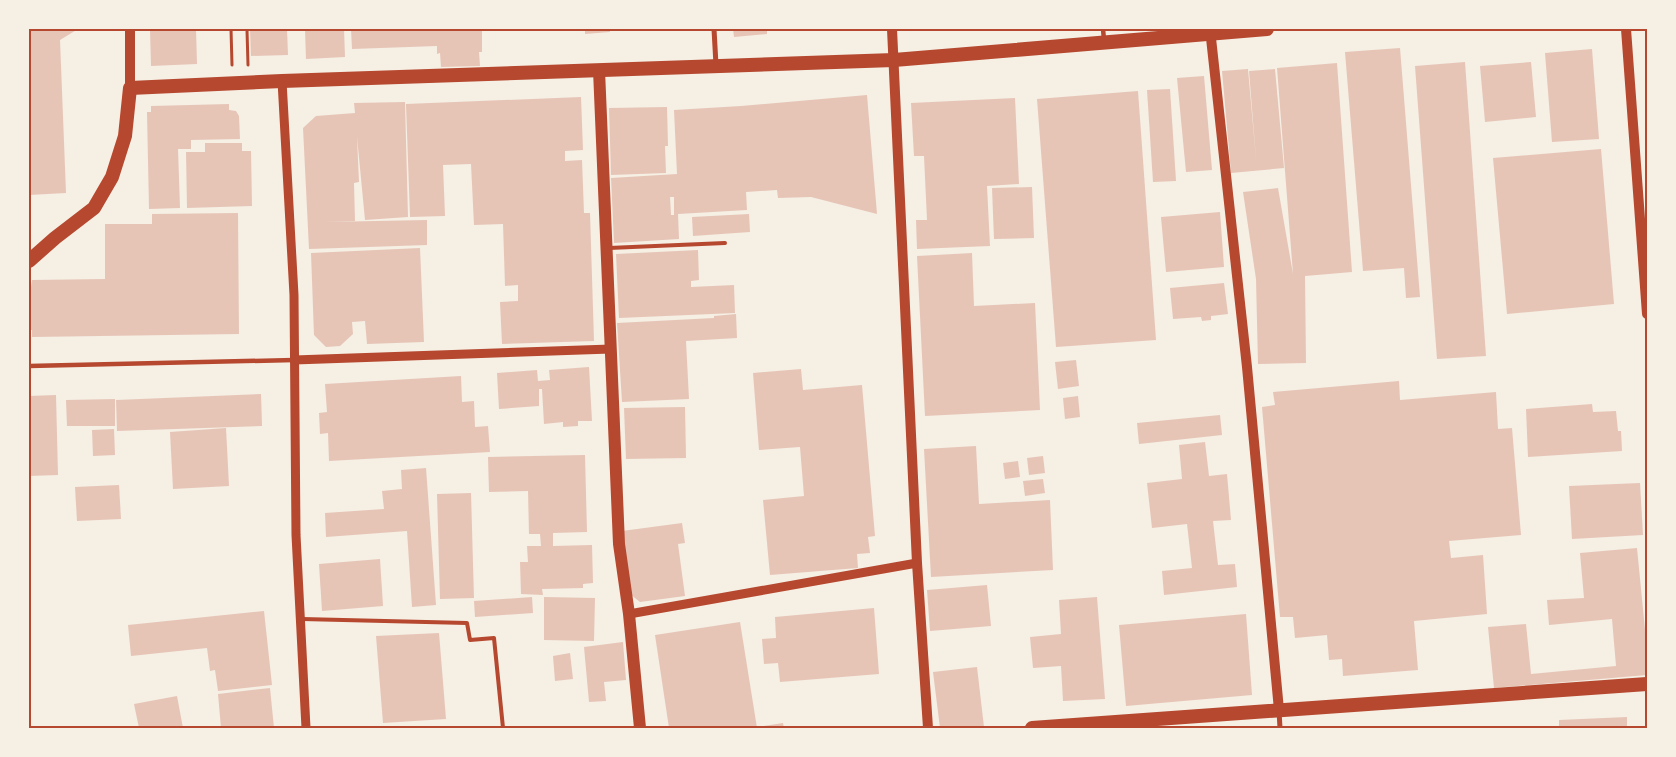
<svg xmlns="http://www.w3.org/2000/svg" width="1676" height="757" font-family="'DejaVu Sans',sans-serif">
<rect width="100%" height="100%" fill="#f6efe4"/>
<g fill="#e6c5b7" fill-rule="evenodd">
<path d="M29 29H78L60 40 66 193 29 195Z"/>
<path d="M150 29H196L197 64 151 66Z"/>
<path d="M250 29H287L288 55 251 56Z"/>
<path d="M305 29H344L345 57 306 59Z"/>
<path d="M351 29H482V52H479L480 66 441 67 440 53 437 54V46L352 49Z"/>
<path d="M585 29H609L610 32 585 34Z"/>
<path d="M733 29H767V34L734 37Z"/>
<path d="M914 29H934V30L914 31Z"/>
<path d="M1400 48 1420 297 1406 298 1404 268 1363 271 1345 52Z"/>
<path d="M1592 49 1599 139 1552 142 1545 53Z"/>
<path d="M1465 62 1486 356 1437 359 1415 66Z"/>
<path d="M1531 62 1536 117 1485 122 1480 66Z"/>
<path d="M1337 63 1352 272 1305 276 1306 363 1258 364 1256 279 1243 192 1278 188 1293 274 1277 68Z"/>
<path d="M1248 69 1256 159 1249 71 1275 69 1284 168 1231 173 1222 71Z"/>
<path d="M1204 76 1212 170 1186 172 1177 78Z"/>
<path d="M1170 89 1176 181 1153 182 1147 90Z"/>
<path d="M1138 91 1156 340 1056 347 1037 99Z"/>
<path d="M867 95 877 214 811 197 778 198 777 190 746 192 747 210 678 214 679 239 614 243 611 178 677 174 674 110 741 106ZM670 197H674V215H671Z"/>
<path d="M581 97 583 150 565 151V161L582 160 584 213H590L594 341 502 344 500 302 518 301V285L505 286 503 224 474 225 471 164 443 165 445 216 410 217 406 104Z"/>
<path d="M1015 98 1019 184 987 186 990 246 917 249 916 220H927L924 156H914L911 103Z"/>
<path d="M405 102 408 217 365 220 357 137 359 182 354 183 355 221 324 222 427 220V245L309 249 303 128 316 116 355 113 354 103Z"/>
<path d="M229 104V110L236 111 239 116 240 139 191 140V149H178L180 208 149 209 147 112H151V106Z"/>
<path d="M667 107 668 146H665L666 173 611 175 609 108Z"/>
<path d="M205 143H242V151H251L252 206 187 208 186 152H205Z"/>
<path d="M1601 149 1614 304 1507 314 1493 158Z"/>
<path d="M1032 187 1034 238 994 239 992 188Z"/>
<path d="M1220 212 1224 267 1166 272 1161 217Z"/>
<path d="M238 213 239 334 32 337V330H29V288L31 287 32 280 105 279V224H152V214Z"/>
<path d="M749 214 750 232 693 236 692 217Z"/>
<path d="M420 248 424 342 367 344 365 321 352 322 353 334 340 346 326 347 314 335 311 253Z"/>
<path d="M698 250 699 280 691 281V287L734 285 735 313 619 318 616 254Z"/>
<path d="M972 253 974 306 1035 303 1040 410 925 416 917 256Z"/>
<path d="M1224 283 1228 314 1211 316V320L1202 321 1201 317 1173 319 1170 288Z"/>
<path d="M736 314 737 338 686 341 689 399 622 402 617 323 714 318V316Z"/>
<path d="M1076 360 1079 386 1058 389 1055 362Z"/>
<path d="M589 367 592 421H578V426L563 427V422L544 424 542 389H539V406L499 409 497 373 537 370 538 381 550 380 549 370Z"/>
<path d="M801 369 803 390 862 385 875 536 868 537 870 553 857 554 858 568 770 575 763 500 804 496 800 447 759 450 753 373Z"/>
<path d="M461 376 462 402 474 401 475 427 488 426 490 452 329 461 328 433 320 434 319 413 327 412 325 384Z"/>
<path d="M1399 381 1400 400 1496 392 1498 429 1512 428 1521 535 1449 541 1451 558 1483 555 1487 614 1414 621 1418 670 1343 676 1342 659 1329 660 1327 635 1295 638 1293 617H1280L1262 407 1275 405 1273 392Z"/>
<path d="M261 394 262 426 117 431 116 400Z"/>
<path d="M56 395 58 475 29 476V396Z"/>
<path d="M1078 396 1080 417 1065 419 1063 398Z"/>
<path d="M115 399V426H67L66 400Z"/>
<path d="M1592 404 1593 412 1616 411 1618 431H1621L1622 451 1528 457 1526 409Z"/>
<path d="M685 407 686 458 626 459 624 408Z"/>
<path d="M1220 415 1222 435 1139 444 1137 423Z"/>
<path d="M226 428 229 486 173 489 170 432Z"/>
<path d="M114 429 115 455 93 456 92 430Z"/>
<path d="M1205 442 1209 476 1227 474 1231 520 1213 521 1218 565 1235 564 1237 587 1164 595 1162 571 1192 568 1187 524 1152 528 1147 483 1182 479 1179 445Z"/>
<path d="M976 446 979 504 1050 500 1053 570 931 577 924 449Z"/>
<path d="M585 455 587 532 553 533V546L592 545 593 583 583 584V588L542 589 543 595 521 594 520 562H528L527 546H541L540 534H529L528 491 489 492 488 457Z"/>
<path d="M1043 456 1045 473 1029 475 1027 458Z"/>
<path d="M1018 461 1020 477 1005 479 1003 463Z"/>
<path d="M426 468 436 605 412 607 407 531 326 537 325 513 384 509 382 491 402 489 401 470Z"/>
<path d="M1043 479 1045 493 1025 496 1023 481Z"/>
<path d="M1640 483 1643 535 1572 539 1569 486Z"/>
<path d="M119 485 121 519 77 521 75 487Z"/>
<path d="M471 493 474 598 440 599 437 494Z"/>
<path d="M682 523 685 543 678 544 685 596 640 602 630 594 622 531Z"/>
<path d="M1637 548 1647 650V675L1494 688 1488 627 1526 624 1531 674 1616 666 1612 619 1549 625 1547 600 1584 598 1580 553Z"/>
<path d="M380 559 383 606 322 611 319 564Z"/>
<path d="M987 585 991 626 930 631 927 590Z"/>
<path d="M532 597 533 613 475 617 474 601Z"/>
<path d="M544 597 595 598 594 641 544 640Z"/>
<path d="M1097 597 1105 699 1063 701 1061 666 1033 668 1030 637 1061 634 1059 600Z"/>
<path d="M874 608 879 674 780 682 778 663 764 664 762 639 776 638 775 617Z"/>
<path d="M264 611 272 685 218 691 215 670 210 671 207 648 131 656 128 625Z"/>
<path d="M1246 614 1252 695 1126 706 1119 625Z"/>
<path d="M740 622 757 728H669L655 635Z"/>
<path d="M439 633 446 719 383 723 376 636Z"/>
<path d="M623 642 626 680 604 682 606 701 589 702 584 647Z"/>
<path d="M570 653 573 679 555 681 553 656Z"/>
<path d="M977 667 984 727 940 728 933 672Z"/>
<path d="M270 688 274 728H221L218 694Z"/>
<path d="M177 696 183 728H139L134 704Z"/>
<path d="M1627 717V728H1559V720Z"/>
<path d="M783 723 784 728H757V727Z"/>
</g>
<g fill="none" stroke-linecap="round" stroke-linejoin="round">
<g stroke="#b5482f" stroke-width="3">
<path d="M231 29 232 65"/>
<path d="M247 30 248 65"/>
</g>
<g stroke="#b5482f" stroke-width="4">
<path d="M609 248 725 243"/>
<path d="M302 619 467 623 470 640 494 638 503 728"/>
</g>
<g stroke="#b5482f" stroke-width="4.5">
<path d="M1103 29 1104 40"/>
<path d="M29 366 294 360"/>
</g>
<g stroke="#b5482f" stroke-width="5">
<path d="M714 29 716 65"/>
<path d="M1279 711 1280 728"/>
</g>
<g stroke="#b5482f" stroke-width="9">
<path d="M282 81 294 295 296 535 306 728"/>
<path d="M294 360 611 349"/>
<path d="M629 614 917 563"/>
</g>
<g stroke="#b5482f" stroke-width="10">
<path d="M130 29V88"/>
<path d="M892 29 917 563 928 728"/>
<path d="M1210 29 1247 367 1279 710"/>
<path d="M1626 29 1647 314"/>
</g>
<path stroke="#b5482f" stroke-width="12" d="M599 70 619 544 629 614 640 728"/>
<g stroke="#b5482f" stroke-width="14">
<path d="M29 261 55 238 94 208 112 177 125 136 130 88 282 81 894 60 1267 29"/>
<path d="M1032 728 1647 684"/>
</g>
</g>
<rect width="1676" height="757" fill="none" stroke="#f6efe4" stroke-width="60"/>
<rect x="30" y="30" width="1616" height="697" fill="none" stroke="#b5482f" stroke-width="2"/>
</svg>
